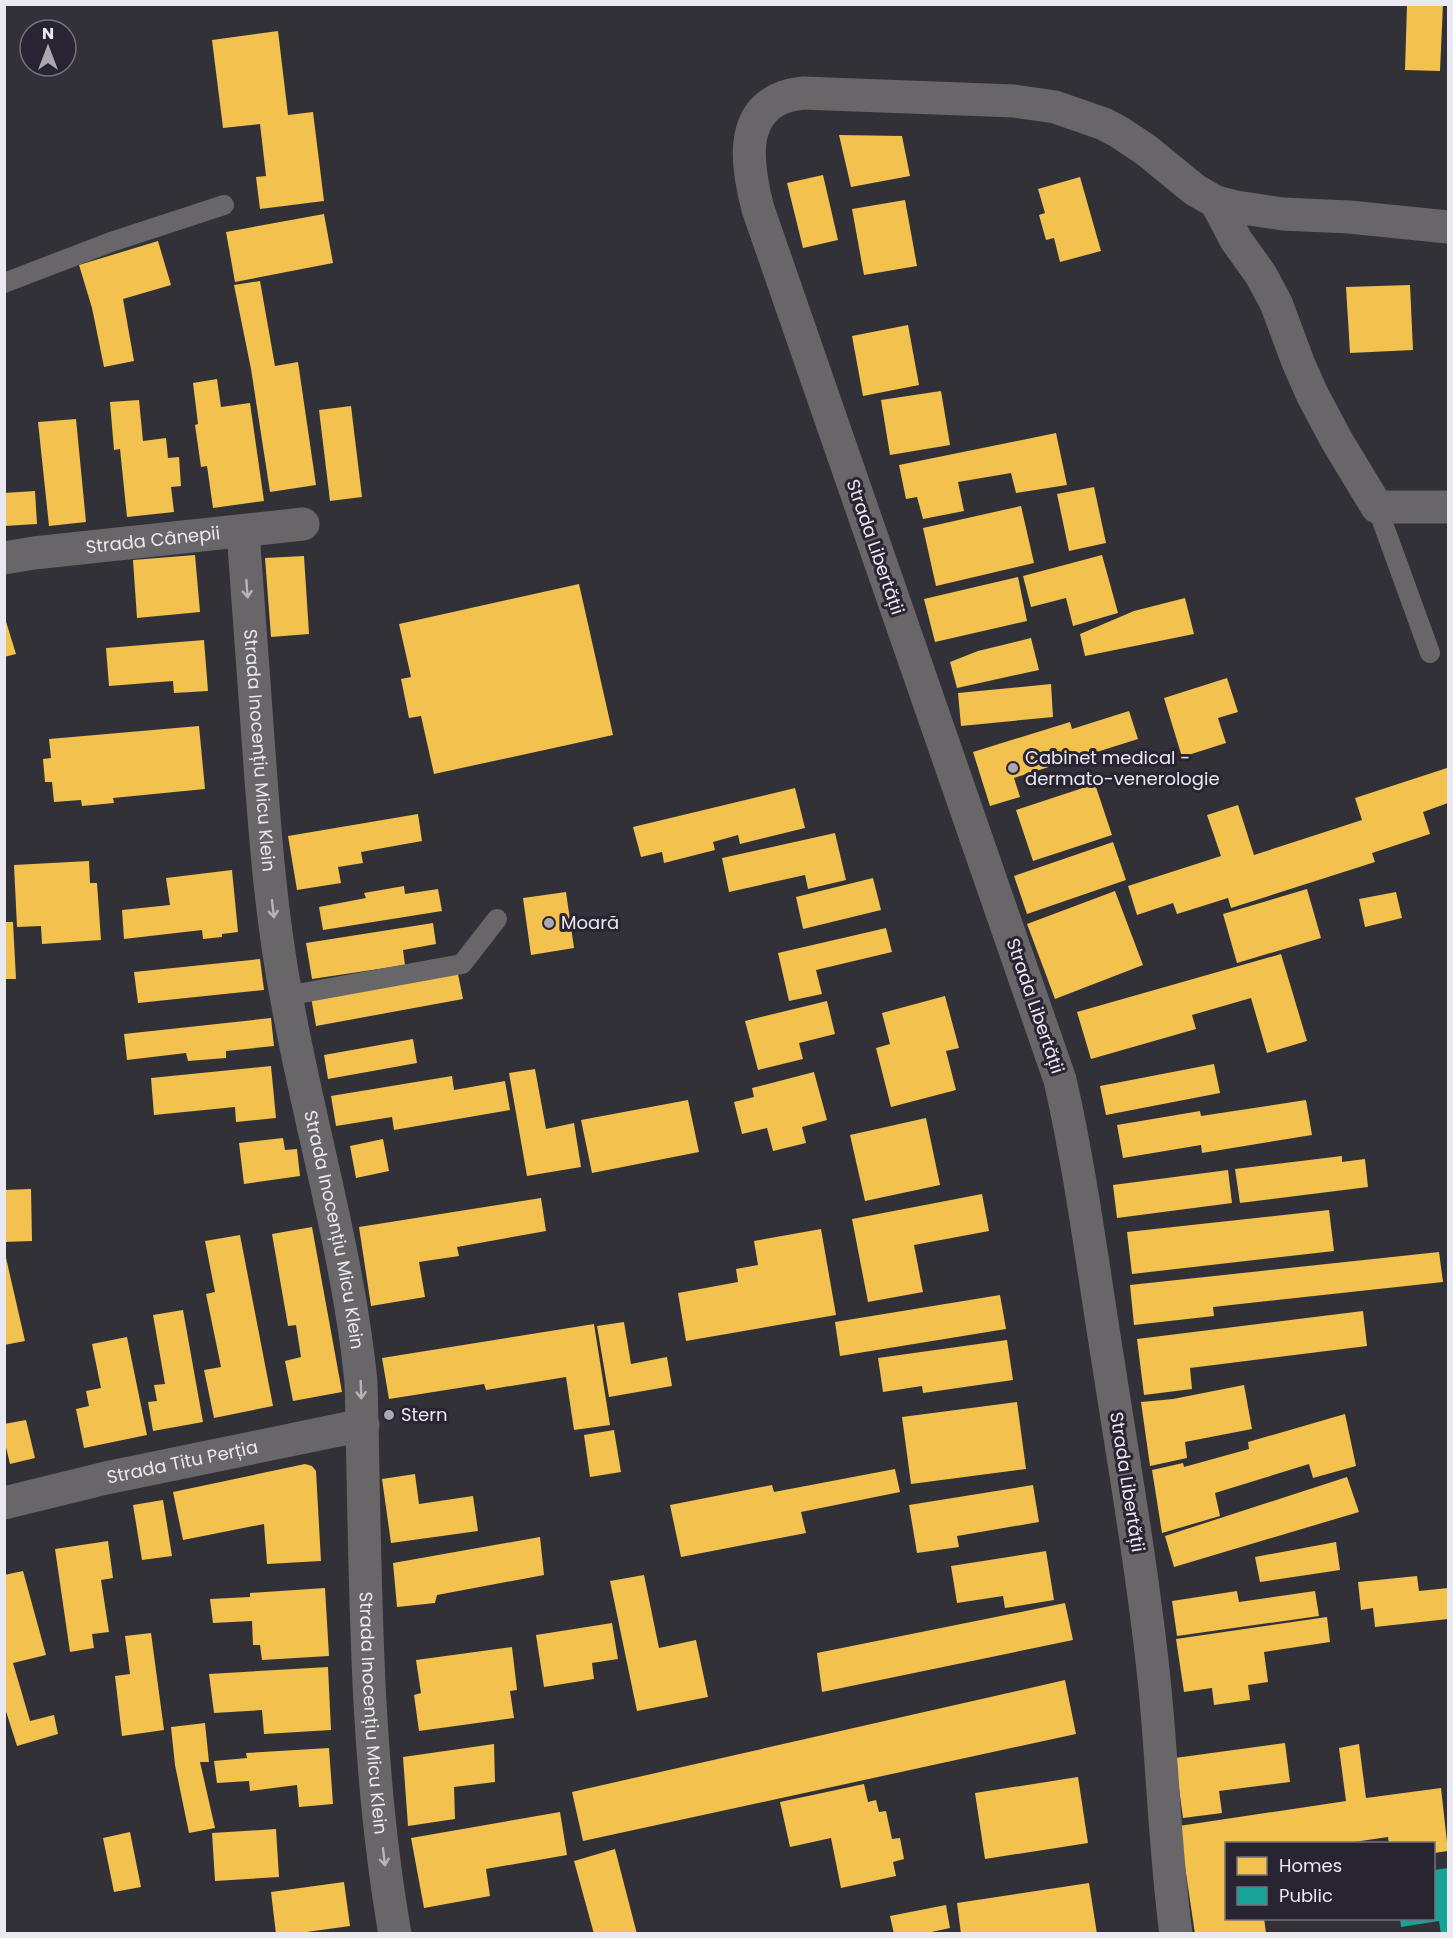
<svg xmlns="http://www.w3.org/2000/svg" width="1453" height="1938" font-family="Poppins,sans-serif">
<rect width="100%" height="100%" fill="#323138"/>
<g fill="#f2c14e">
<path d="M1407 4H1443L1440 71 1405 70Z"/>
<path d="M278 31 288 115 313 112 324 201 260 209 256 177 266 176 260 124 223 128 212 40Z"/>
<path d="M839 135 902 136 910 176 851 187Z"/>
<path d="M823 175 838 240 803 248 787 183Z"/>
<path d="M1080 177 1101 251 1060 262 1054 238 1046 240 1039 215 1045 213 1038 189Z"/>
<path d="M905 200 917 266 864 275 852 209Z"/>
<path d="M324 214 333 263 235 282 226 232Z"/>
<path d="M158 241 171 285 123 299 134 361 104 367 92 308 79 265Z"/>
<path d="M260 281 275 366 298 362 316 485 270 492 251 369 234 285Z"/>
<path d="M1410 285 1413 350 1350 353 1346 287Z"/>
<path d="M908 325 919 385 863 396 852 336Z"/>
<path d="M217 379 221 407 250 403 264 501 213 508 207 466 201 467 195 425 198 424 193 383Z"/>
<path d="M941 391 950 445 890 455 881 400Z"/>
<path d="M139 400 143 441 166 438 168 458 179 457 181 486 171 487 174 512 127 517 120 449 114 450 110 402Z"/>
<path d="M351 406 362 497 330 501 319 410Z"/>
<path d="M76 419 86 522 49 526 38 422Z"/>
<path d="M1056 433 1067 485 1016 493 1011 473 958 482 964 511 923 519 917 497 906 499 899 465Z"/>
<path d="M1094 487 1106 543 1069 551 1057 494Z"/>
<path d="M35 491 37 524 4 526V493Z"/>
<path d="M1021 506 1034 563 936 586 923 528Z"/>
<path d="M195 555 200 612 137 618 133 560Z"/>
<path d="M1102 555 1118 613 1073 626 1066 598 1031 607 1023 576Z"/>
<path d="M304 556 309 634 271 637 265 558Z"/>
<path d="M1018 577 1027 621 935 642 924 599Z"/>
<path d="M579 584 613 735 434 774 421 716 409 718 401 679 411 677 399 624Z"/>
<path d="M1185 598 1194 634 1085 656 1080 634 1134 611Z"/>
<path d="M4 615 16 654 4 657Z"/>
<path d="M1031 638 1039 670 957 688 950 662 978 651Z"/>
<path d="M204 640 208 691 174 693 173 681 109 686 106 648Z"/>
<path d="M1227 678 1238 712 1218 718 1226 743 1182 757 1164 698Z"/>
<path d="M1051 684 1053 717 961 726 958 693Z"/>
<path d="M1129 711 1138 739 1014 778 1020 797 990 806 973 752 1070 722 1072 729Z"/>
<path d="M199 726 205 789 113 798 114 803 82 806 81 800 54 802 52 782H45L43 759 51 758 49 739Z"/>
<path d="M1447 768 1448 803 1423 812 1430 834 1372 853 1375 862 1231 908 1228 898 1177 914 1173 903 1137 915 1128 886 1221 856 1207 815 1238 805 1254 855 1362 820 1355 798Z"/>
<path d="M1095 784 1112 835 1033 861 1016 810Z"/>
<path d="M795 788 805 828 740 844 738 835 713 842 715 850 664 863 662 852 641 857 633 827Z"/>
<path d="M418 814 422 841 361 852 363 863 338 867 341 883 297 890 288 836Z"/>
<path d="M835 833 846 880 808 889 805 875 729 892 722 858Z"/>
<path d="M1113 842 1126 880 1027 914 1014 876Z"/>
<path d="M89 861 90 883H97L101 940 42 944 41 926 17 927 14 865Z"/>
<path d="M232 870 238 932 222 934V937L203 939 202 930 124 939 122 910 170 905 166 878Z"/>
<path d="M873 878 881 910 803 929 796 897Z"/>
<path d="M404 886 405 894 438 889 442 911 323 930 319 907 366 898 364 893Z"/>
<path d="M1307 889 1321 938 1237 963 1223 914Z"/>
<path d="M1115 891 1143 965 1055 999 1027 924Z"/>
<path d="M566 892 574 948 531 955 523 898Z"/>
<path d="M1396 892 1402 918 1365 927 1359 899Z"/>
<path d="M4 922H13L16 979H4Z"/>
<path d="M433 923 436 944 403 950 405 965 312 979 306 943Z"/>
<path d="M886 928 892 952 816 970 822 994 789 1001 778 953Z"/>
<path d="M1281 954 1307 1041 1267 1053 1251 998 1192 1015 1196 1029 1091 1059 1077 1012Z"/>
<path d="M260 959 264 990 138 1003 134 972Z"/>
<path d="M457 969 463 999 316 1026 311 997Z"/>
<path d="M945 996 959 1048 946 1051 956 1090 891 1107 876 1048 890 1044 882 1013Z"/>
<path d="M827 1001 835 1034 799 1043 803 1059 758 1070 745 1021Z"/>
<path d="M271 1018 274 1046 226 1051V1058L188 1061 186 1053 127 1060 124 1034Z"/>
<path d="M413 1039 417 1063 328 1079 324 1055Z"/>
<path d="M1214 1064 1220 1093 1106 1115 1100 1086Z"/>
<path d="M271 1066 276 1118 236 1122 235 1107 154 1115 151 1078Z"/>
<path d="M535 1069 546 1129 574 1123 581 1167 527 1176 509 1073Z"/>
<path d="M814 1072 827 1120 802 1127 806 1143 773 1151 767 1128 742 1134 734 1102 754 1097 752 1088Z"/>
<path d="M452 1076 454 1090 505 1081 510 1110 394 1130 392 1117 336 1126 331 1096Z"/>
<path d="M688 1100 699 1152 592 1173 581 1120Z"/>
<path d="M1306 1100 1312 1135 1202 1153 1201 1145 1123 1158 1117 1125 1200 1111 1201 1116Z"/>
<path d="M926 1118 940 1185 865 1201 850 1135Z"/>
<path d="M283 1138 285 1150 297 1149 300 1176 244 1184 239 1143Z"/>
<path d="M383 1139 389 1171 356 1178 350 1146Z"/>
<path d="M1342 1156V1162L1365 1159 1368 1187 1240 1203 1235 1169Z"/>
<path d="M1228 1170 1232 1203 1117 1218 1113 1185Z"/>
<path d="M31 1189 32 1241 4 1242V1190Z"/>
<path d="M982 1194 989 1231 914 1245 923 1292 868 1302 852 1219Z"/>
<path d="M541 1198 546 1231 457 1247 459 1256 419 1262 425 1297 371 1306 359 1227Z"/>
<path d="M1329 1210 1334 1251 1132 1274 1127 1232Z"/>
<path d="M312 1227 342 1392 293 1401 285 1361 301 1357 296 1325 288 1326 272 1234Z"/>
<path d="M821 1229 836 1315 686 1341 678 1293 738 1282 736 1269 758 1265 754 1241Z"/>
<path d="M240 1235 273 1406 214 1418 204 1370 221 1367 206 1294 215 1292 205 1241Z"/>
<path d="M4 1249 25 1341 4 1345Z"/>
<path d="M1439 1252 1443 1282 1213 1307 1214 1316 1134 1325 1130 1285Z"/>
<path d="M1000 1295 1006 1329 840 1356 835 1322Z"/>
<path d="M183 1310 203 1422 153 1431 148 1402 157 1401 154 1385 165 1384 153 1315Z"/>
<path d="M1363 1311 1367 1346 1190 1368 1192 1389 1144 1395 1137 1339Z"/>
<path d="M624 1322 631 1364 667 1357 672 1386 609 1397 597 1326Z"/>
<path d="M594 1324 610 1425 574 1430 566 1377 486 1390 484 1384 389 1399 382 1358Z"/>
<path d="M127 1337 147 1435 84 1448 76 1409 89 1406 86 1391 101 1388 92 1344Z"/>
<path d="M1007 1340 1013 1380 923 1393 922 1386 883 1392 878 1358Z"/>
<path d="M1244 1385 1252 1429 1185 1442 1187 1458 1150 1466 1141 1402 1173 1399Z"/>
<path d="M1017 1402 1026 1469 911 1484 902 1417Z"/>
<path d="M1345 1414 1356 1466 1313 1478 1309 1464 1215 1493 1220 1516 1162 1533 1152 1470 1183 1463 1184 1467 1249 1449 1248 1442Z"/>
<path d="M26 1420 35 1458 10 1464 4 1439V1424Z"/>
<path d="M614 1430 621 1472 590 1477 584 1435Z"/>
<path d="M305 1464 312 1466 316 1471 321 1561 267 1564 264 1524 183 1540 173 1492Z"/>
<path d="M895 1469 900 1492 801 1512 806 1533 681 1557 670 1505 772 1485 774 1492Z"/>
<path d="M415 1474 419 1504 473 1496 478 1531 391 1543 382 1479Z"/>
<path d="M1347 1477 1359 1512 1174 1567 1165 1536Z"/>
<path d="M1033 1485 1039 1522 957 1536 959 1547 917 1553 909 1505Z"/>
<path d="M163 1500 172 1556 142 1560 133 1505Z"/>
<path d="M540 1537 544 1575 437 1595 435 1603 397 1607 393 1563Z"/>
<path d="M108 1541 113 1578 101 1580 109 1632 92 1634 94 1648 70 1652 55 1549Z"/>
<path d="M1336 1542 1340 1570 1260 1582 1255 1557Z"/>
<path d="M1046 1551 1054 1600 1005 1608 1003 1596 957 1603 951 1566Z"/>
<path d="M23 1571 46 1655 13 1663 30 1721 54 1715 58 1734 17 1746 4 1705V1575Z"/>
<path d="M644 1575 659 1648 696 1640 708 1697 637 1711 610 1581Z"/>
<path d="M1417 1576 1419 1591 1448 1588V1619L1375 1627 1373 1608 1361 1610 1358 1582Z"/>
<path d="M325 1588 329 1656 262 1660 260 1645H253L252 1621 213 1623 210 1599 250 1597V1593Z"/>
<path d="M1237 1591 1239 1602 1315 1591 1319 1616 1177 1636 1172 1601Z"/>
<path d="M1065 1603 1073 1640 822 1692 817 1653Z"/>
<path d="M1327 1617 1330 1642 1264 1652 1268 1682 1248 1685 1250 1700 1214 1705 1212 1688 1184 1692 1176 1639Z"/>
<path d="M612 1623 618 1659 592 1663 594 1679 544 1687 536 1635Z"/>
<path d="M151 1633 164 1730 122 1736 115 1676 130 1674 125 1636Z"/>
<path d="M512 1647 517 1690 510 1691 514 1718 419 1731 414 1695 421 1693 416 1660Z"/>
<path d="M328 1667 331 1730 264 1734 262 1710 214 1713 209 1674Z"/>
<path d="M1065 1680 1076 1734 583 1841 572 1792Z"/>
<path d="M205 1723 209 1762H200L215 1828 189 1833 175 1765 171 1727Z"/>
<path d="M1285 1743 1290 1782 1219 1791 1222 1813 1183 1818 1175 1758Z"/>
<path d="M494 1744 495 1782 454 1787 455 1819 408 1826 403 1757Z"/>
<path d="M1359 1744 1366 1798 1441 1788 1448 1851 1434 1853V1844H1389L1388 1837 1340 1844H1226V1918H1264L1266 1933 1195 1934 1179 1826 1346 1801 1339 1748Z"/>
<path d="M329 1748 333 1804 299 1807 297 1785 250 1791 249 1781 217 1783 214 1761 247 1758 246 1753Z"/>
<path d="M1078 1777 1088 1843 985 1859 975 1793Z"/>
<path d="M864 1784 868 1802 876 1800 879 1812 886 1811 892 1839 900 1838 904 1859 893 1862 896 1876 841 1888 831 1838 790 1847 780 1802Z"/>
<path d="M560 1812 567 1855 486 1869 490 1896 424 1908 411 1838Z"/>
<path d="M276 1829 279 1877 215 1881 212 1833Z"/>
<path d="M130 1832 141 1887 114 1892 103 1838Z"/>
<path d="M615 1849 637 1934H594L574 1861Z"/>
<path d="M344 1882 350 1926 292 1934H276L271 1892Z"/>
<path d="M1089 1883 1097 1934H1000V1932L961 1934 957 1903Z"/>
<path d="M946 1905 950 1928 922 1934H894L890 1916Z"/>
</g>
<path fill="#17a398" d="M1448 1868V1934H1441L1439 1921 1401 1927 1400 1918H1434V1870Z"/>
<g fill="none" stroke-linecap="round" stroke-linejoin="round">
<g stroke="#686668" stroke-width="20">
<path d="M4 283 111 242 224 205"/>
<path d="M1377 507 1430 653"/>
<path d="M286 996 462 964 497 919"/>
</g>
<g stroke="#686668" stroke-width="33">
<path d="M1216 202 1236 240 1261 275 1276 303 1298 362 1312 394 1337 441 1377 507H1448"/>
<path id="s1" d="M243 531C248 605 254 679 259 752 265 834 271 915 286 995 309 1125 348 1251 361 1382 366 1566 363 1752 395 1934"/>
<path id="s2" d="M4 558 34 553 303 524"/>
<path id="s3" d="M4 1503 106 1478 363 1425"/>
<path d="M1176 1934C1165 1853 1163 1771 1155 1689 1144 1579 1125 1471 1108 1361 1093 1268 1081 1172 1060 1080L758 209C748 171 737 114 784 97 790 95 797 94 803 93L1014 101 1055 107 1104 124 1119 132 1146 150 1195 190 1216 202 1236 207 1283 214 1349 217 1448 227"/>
</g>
</g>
<defs><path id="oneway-shaft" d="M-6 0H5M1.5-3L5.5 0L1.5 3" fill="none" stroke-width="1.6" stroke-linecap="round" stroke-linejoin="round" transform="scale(1.5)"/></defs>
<g stroke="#b6b4ba">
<use href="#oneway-shaft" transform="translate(247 589) rotate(86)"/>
<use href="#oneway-shaft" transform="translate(273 909) rotate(83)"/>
<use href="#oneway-shaft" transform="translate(361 1390) rotate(88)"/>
<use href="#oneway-shaft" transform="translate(384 1857) rotate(83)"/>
</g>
<g fill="#aaa8b0" stroke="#282431" stroke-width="2">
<circle cx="1013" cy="768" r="6"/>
<circle cx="549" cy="923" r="6"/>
<circle cx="389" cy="1415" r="6"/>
</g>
<g text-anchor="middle" stroke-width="6" stroke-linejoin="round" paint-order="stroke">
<g font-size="18" fill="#eae8f0" stroke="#282431">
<text dy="6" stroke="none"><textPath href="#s2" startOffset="150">Strada Cânepii</textPath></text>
<text transform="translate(875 547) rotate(71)" y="6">Strada Libertății</text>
<text dy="6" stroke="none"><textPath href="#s1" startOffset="220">Strada Inocențiu Micu Klein</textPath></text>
<text transform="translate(1035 1006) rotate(71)" y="6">Strada Libertății</text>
<text dy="6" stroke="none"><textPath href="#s1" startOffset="706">Strada Inocențiu Micu Klein</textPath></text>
<text dy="6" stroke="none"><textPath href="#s3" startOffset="183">Strada Titu Perția</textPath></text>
<text transform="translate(1127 1482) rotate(81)" y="6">Strada Libertății</text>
<text dy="6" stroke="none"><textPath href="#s1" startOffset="1192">Strada Inocențiu Micu Klein</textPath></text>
</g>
<g font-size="18" fill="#eae8f0" stroke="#282431" text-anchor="start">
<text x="1025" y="764">Cabinet medical -<tspan x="1025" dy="21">dermato-venerologie</tspan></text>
<text x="561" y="929">Moară</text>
<text x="401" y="1421">Stern</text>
</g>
</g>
<rect width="1453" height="1938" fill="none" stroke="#eae8f0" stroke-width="12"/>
<rect x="1225" y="1842" width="210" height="78" fill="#282431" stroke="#76727d" stroke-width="1.5"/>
<rect x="1237" y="1857" width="30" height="18" fill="#f2c14e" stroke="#76727d" stroke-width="1.5"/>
<text x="1279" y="1872" font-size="18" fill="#eae8f0">Homes</text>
<rect x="1237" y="1887" width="30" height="18" fill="#17a398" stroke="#76727d" stroke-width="1.5"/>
<text x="1279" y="1902" font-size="18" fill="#eae8f0">Public</text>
<g transform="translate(48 48)"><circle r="28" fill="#282431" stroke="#76727d" stroke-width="1.5"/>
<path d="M0-4.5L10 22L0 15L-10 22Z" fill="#aaa8b0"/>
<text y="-9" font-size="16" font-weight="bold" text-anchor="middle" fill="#eae8f0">N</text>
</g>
</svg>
